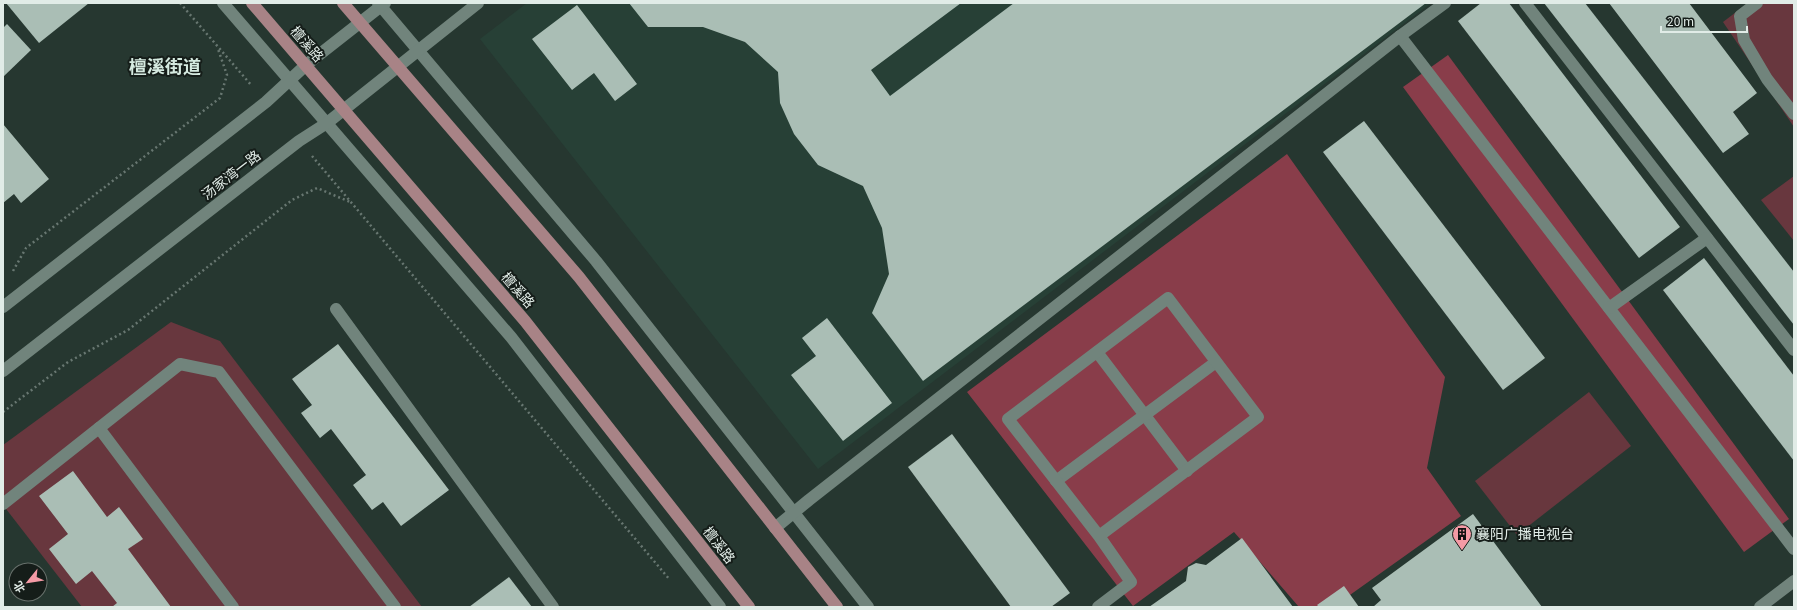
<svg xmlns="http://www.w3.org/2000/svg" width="1797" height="610" font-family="Georgia,'Noto Sans SC',serif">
<rect width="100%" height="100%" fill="#263730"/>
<path fill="#274036" d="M527 3H1431L818 469 480 39Z"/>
<g fill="#68373e">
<path d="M1748 3H1794V127L1723 22Z"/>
<path d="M1794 176V241L1761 200Z"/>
<path d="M171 322 220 341 422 607H82L3 505V445Z"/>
<path d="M1589 392 1631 446 1517 535 1475 481Z"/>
</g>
<g fill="#893d4a">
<path d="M1448 55 1789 519 1744 552 1403 87Z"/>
<path d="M1287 154 1445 377 1427 468 1461 516 1333 607H1299L1234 532 1133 606 967 392Z"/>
</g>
<g fill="#aabeb5">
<path d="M6 3H89L39 43Z"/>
<path d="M629 3H961L871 70 890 96 1014 3H1426L923 381 872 313 889 274 882 228 863 186 818 165 794 134 780 103 778 72 745 42 703 27H648Z"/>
<path d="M1481 3H1509L1680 227 1639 258 1458 21Z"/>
<path d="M1544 3H1585L1794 272V325Z"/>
<path d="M1609 3H1689L1757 93 1733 112 1749 134 1723 153Z"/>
<path d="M577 5 637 84 615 101 594 73 572 90 532 39Z"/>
<path d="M7 24 31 50 3 77V28Z"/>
<path d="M1364 121 1545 358 1503 390 1323 152Z"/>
<path d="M3 124 49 179 21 203 14 194 3 203Z"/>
<path d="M1704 258 1794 376V461L1663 290Z"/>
<path d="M827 318 892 403 843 441 791 375 816 356 802 338Z"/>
<path d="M338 344 449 490 401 526 383 502 372 510 353 485 366 475 331 429 320 438 301 413 312 405 292 379Z"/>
<path d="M952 434 1070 593 1051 607H1011L908 467Z"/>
<path d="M73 471 107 517 119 507 143 539 128 549 171 607H112L117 603 92 571 76 584 49 549 68 534 39 496Z"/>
<path d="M1473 514 1542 607H1373L1381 600 1372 588Z"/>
<path d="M1242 538 1293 607H1149L1186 581 1188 567 1196 563 1206 565Z"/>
<path d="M509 577 532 607H469Z"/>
<path d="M1344 586 1359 607H1319L1317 605Z"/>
</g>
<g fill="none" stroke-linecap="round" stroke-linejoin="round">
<g stroke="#687771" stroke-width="2.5" stroke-dasharray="2 3" stroke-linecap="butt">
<path d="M180 3 252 86"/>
<path d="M312 156 670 580"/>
<path d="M13 271 26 248 220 98 227 75 218 49"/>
<path d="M3 412 68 362 128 330 292 200 317 188 350 202"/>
</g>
<g stroke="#71847c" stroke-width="12">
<path d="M223 3 511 337 720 607"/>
<path d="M378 3 596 261 868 607"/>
<path d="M1525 3 1794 350"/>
<path d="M1757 3 1740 16 1744 40 1767 79 1794 114"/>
<path d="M1400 36 1794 549"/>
<path d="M3 307 266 102 306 65 385 3"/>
<path d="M1609 308 1707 238"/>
<path d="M336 309 553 607"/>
<path d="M1097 352 1187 471"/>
<path d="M3 371 299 141 327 123 478 3"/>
<path d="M1056 481 1216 362"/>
<path d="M3 504 99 428"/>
<path d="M775 528 809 500 1400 36 1445 3"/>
<path d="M233 607 99 428 180 364 219 372 395 607"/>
<path d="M1098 607 1131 582 1099 536 1008 419 1168 298 1258 417 1099 536"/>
<path d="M1760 607 1794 581"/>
</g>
<g stroke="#a88386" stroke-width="12">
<path d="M252 3 525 321 749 607"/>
<path d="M343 3 579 277 837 607"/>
</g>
</g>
<defs>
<symbol id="building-pin" viewBox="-11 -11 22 30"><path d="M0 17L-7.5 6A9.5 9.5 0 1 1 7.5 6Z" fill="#f49aa5" stroke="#151d19"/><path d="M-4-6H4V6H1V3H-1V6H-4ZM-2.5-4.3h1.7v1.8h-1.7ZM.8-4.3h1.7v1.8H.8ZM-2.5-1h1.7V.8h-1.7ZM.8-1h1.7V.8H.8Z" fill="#111"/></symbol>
</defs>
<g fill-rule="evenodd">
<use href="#building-pin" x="1451" y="523" width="22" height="30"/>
</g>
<g text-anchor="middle" stroke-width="4" stroke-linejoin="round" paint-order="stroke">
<g font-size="14" fill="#e1ece7" stroke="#151d19">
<text transform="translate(307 44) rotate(49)" y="5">檀溪路</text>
<text transform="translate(231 175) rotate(-38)" y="5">汤家湾一路</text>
<text transform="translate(518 290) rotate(49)" y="5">檀溪路</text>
<text transform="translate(719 545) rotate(52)" y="5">檀溪路</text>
</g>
<g font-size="14" fill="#e1ece7" stroke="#151d19" text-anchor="start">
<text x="1476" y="539">襄阳广播电视台</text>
</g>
<g font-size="18" font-weight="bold" fill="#d5eae0" stroke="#151d19">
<text x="165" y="73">檀溪街道</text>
</g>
</g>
<rect width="1797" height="610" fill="none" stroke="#e1ece7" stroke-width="8"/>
<g transform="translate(28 582) rotate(240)"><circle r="19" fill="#151d19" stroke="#67706b"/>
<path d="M0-3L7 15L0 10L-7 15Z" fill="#f49aa5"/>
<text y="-6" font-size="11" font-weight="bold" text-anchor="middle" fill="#e1ece7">北</text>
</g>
<path d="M1661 26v6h86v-6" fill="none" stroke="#e1ece7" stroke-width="2"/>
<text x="1667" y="26" font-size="12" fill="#e1ece7" stroke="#151d19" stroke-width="3" paint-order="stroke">20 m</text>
</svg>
